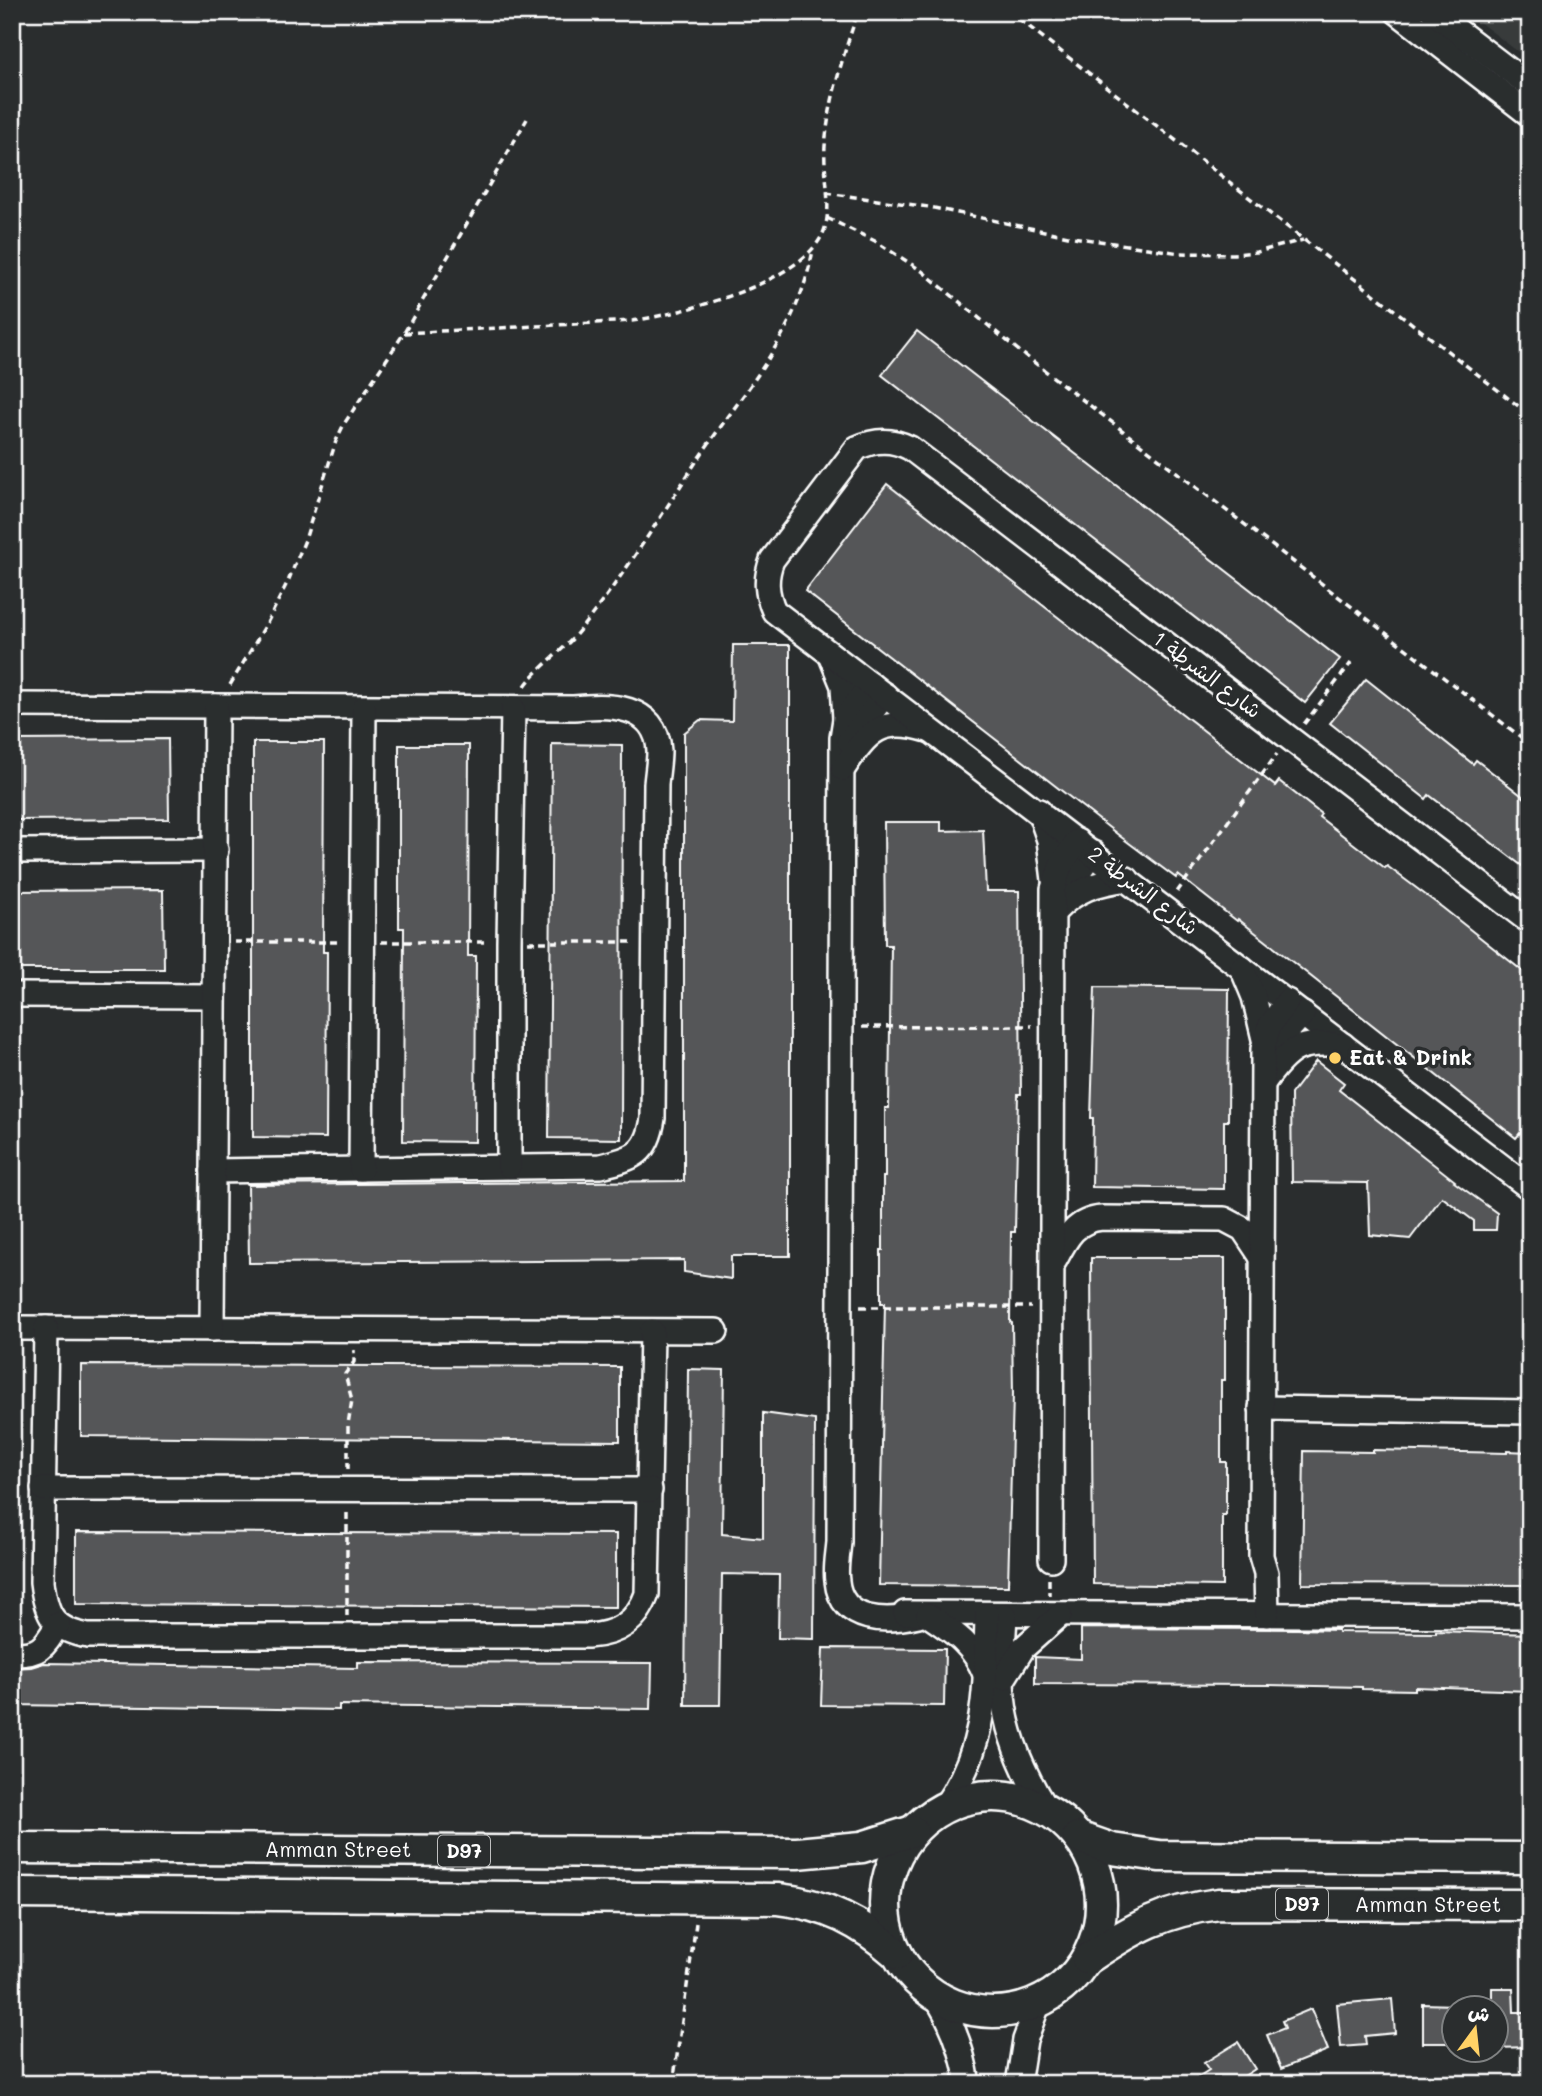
<svg xmlns="http://www.w3.org/2000/svg" width="1542" height="2096" font-family="Mali,'Playpen Sans Arabic',sans-serif">
<rect width="100%" height="100%" fill="#2a2d2e"/>
<filter id="ink" filterUnits="userSpaceOnUse"><feTurbulence type="fractalNoise" baseFrequency=".0143" numOctaves="2"/><feDisplacementMap in="SourceGraphic" scale="14" xChannelSelector="R" yChannelSelector="G"/><feConvolveMatrix kernelMatrix="1 2 1 2 8 2 1 2 1" color-interpolation-filters="sRGB"/></filter>
<g filter="url(#ink)">
<path fill="#373a3b" d="M1466 12H1530V61Z"/>
<g fill="#555758" stroke="#fff" stroke-width="2">
<path d="M917 331 1340 659 1305 703 882 375Z"/>
<path d="M887 484 1275 786 1279 781 1321 814 1319 817 1385 868 1387 866 1443 908 1530 977V1121L1516 1138 1238 919 1237 921 1178 875 1176 878 1121 837 805 591Z"/>
<path d="M733 645H790V1256H731V1279L684 1272V1260L249 1263 248 1185 684 1181V733L700 720 732 721Z"/>
<path d="M1366 679 1473 764 1476 760 1530 802V872L1429 795 1426 799 1330 723Z"/>
<path d="M168 739 169 819 12 820V740Z"/>
<path d="M253 742H324L323 952H327L326 1138 253 1137Z"/>
<path d="M552 744 622 745 621 1139 549 1138Z"/>
<path d="M399 745H469L468 956H476L475 1142 403 1141 404 928H399Z"/>
<path d="M884 822H941V831L983 830 986 891H1019L1021 1094H1018L1015 1232H1011L1010 1322 1012 1323 1013 1394 1008 1586 879 1585 885 1303H881V1250H883V1177H885V1108H889L891 945H885Z"/>
<path d="M163 890 164 969H12V891Z"/>
<path d="M1095 987 1229 989 1228 1121H1224V1189L1092 1187 1093 1118H1091Z"/>
<path d="M1316 1061 1344 1083 1339 1090 1455 1181 1454 1182 1497 1213 1496 1230H1474V1221L1442 1197 1410 1239 1370 1235 1368 1183 1292 1182 1291 1094Z"/>
<path d="M1091 1258H1225V1380H1221V1462H1226V1515H1222V1586L1093 1584Z"/>
<path d="M81 1365 620 1367V1441L81 1436Z"/>
<path d="M688 1369 724 1370 722 1534 763 1538V1413L815 1420 814 1639 778 1638 779 1575 722 1574 720 1705H685Z"/>
<path d="M1373 1450 1507 1453V1451L1530 1452V1585L1302 1584 1304 1451 1373 1452Z"/>
<path d="M76 1532 616 1534V1607L76 1604Z"/>
<path d="M1081 1628 1297 1629 1338 1630V1632L1436 1633V1631L1530 1634V1691L1415 1687V1690L1362 1689V1687L1268 1685 1035 1684V1657L1081 1659Z"/>
<path d="M823 1648 945 1649 944 1706 821 1705Z"/>
<path d="M358 1662 652 1663 651 1709 339 1705V1710L12 1705V1668L31 1667 44 1663 358 1668Z"/>
<path d="M1492 1988H1513L1514 2012H1530V2047L1496 2048V2008H1492Z"/>
<path d="M1392 1999 1395 2033 1365 2036 1366 2045 1341 2047 1337 2004Z"/>
<path d="M1423 2004 1454 2005V2043H1423Z"/>
<path d="M1311 2009 1328 2050 1281 2069 1267 2035 1285 2028 1282 2021Z"/>
<path d="M1238 2042 1255 2069 1232 2084H1187L1209 2070 1204 2063Z"/>
</g>
<g fill="none" stroke-linecap="round" stroke-linejoin="round">
<defs>
<g id="minor">
<path d="M1397 12 1530 115"/>
<path d="M1433 12 1530 86"/>
<path d="M830 654 843 686 845 719"/>
<path d="M870 684 845 719 842 738 839 1542C838 1555 835 1568 837 1581 841 1624 888 1622 918 1615"/>
<path d="M12 705 574 708C608 704 657 704 659 751 659 762 657 773 656 784L653 1118C648 1154 634 1158 601 1166L213 1171"/>
<path d="M849 741 885 695"/>
<path d="M843 769C868 731 881 716 928 730"/>
<path d="M1039 811 1049 840 1054 880"/>
<path d="M12 851 216 850"/>
<path d="M1060 900 1093 853"/>
<path d="M1054 912C1076 889 1097 883 1127 879"/>
<path d="M1530 922 910 448C892 439 876 439 857 448L772 560C765 578 766 593 774 611L1530 1188"/>
<path d="M1242 968 1254 997 1264 1039"/>
<path d="M12 995 214 996"/>
<path d="M1266 1063 1282 1037 1303 1014"/>
<path d="M1264 1082C1289 1047 1300 1041 1343 1045"/>
<path d="M509 1166V942L513 708"/>
<path d="M361 1169 364 708"/>
<path d="M1055 1260C1066 1239 1075 1220 1102 1218L1224 1219 1243 1229 1261 1256"/>
<path d="M12 1328 716 1331"/>
<path d="M46 1328 42 1582C46 1615 53 1630 88 1636H588C618 1634 637 1622 647 1594L652 1331"/>
<path d="M212 1329 216 706"/>
<path d="M1261 1408 1530 1412"/>
<path d="M43 1489 650 1490"/>
<path d="M1051 1559 1053 889 1061 865 1077 841"/>
<path d="M905 1613 1530 1616"/>
<path d="M928 1615C953 1632 973 1644 985 1674"/>
<path d="M1005 1615C1004 1641 1000 1670 1003 1696 1007 1738 1025 1776 1047 1811"/>
<path d="M1267 1615 1266 1573 1261 1556 1263 1049 1269 1027 1287 1001"/>
<path d="M12 1654C41 1655 44 1647 58 1624"/>
<path d="M1004 1678 1023 1648 1060 1615"/>
<path d="M943 1809C988 1745 985 1689 987 1615"/>
<path d="M933 1993C952 2020 963 2051 968 2084"/>
<path d="M1018 2084 1025 2040 1039 2002"/>
</g>
<g id="major">
<circle cx="993" cy="1904" r="108"/>
<path d="M1078 1837 1112 1849 1159 1856 1530 1858"/>
<path d="M12 1848 797 1853 862 1847 913 1831"/>
<path d="M12 1893 778 1899C826 1904 862 1923 897 1954"/>
<path d="M1087 1959C1133 1928 1163 1911 1219 1904L1530 1905"/>
</g>
</defs>
<use href="#minor" stroke="#fff" stroke-width="28"/>
<use href="#major" stroke="#fff" stroke-width="35"/>
<g stroke="#fff" stroke-width="3.5" stroke-dasharray="7 5" stroke-linecap="butt">
<path d="M1010 12 1530 415"/>
<path d="M826 193 929 207 1073 237 1180 253 1234 254 1257 252 1303 240"/>
<path d="M827 218 875 241 922 271 1018 350 1530 744"/>
<path d="M404 333 632 321C682 313 804 283 824 231 833 206 823 173 825 146 829 101 843 55 858 12"/>
<path d="M230 685 267 623 289 579 305 540 336 441 344 424 404 333 527 119"/>
<path d="M525 686C539 667 559 654 574 637 620 582 657 522 696 462 743 392 797 336 813 250"/>
<path d="M1304 724 1351 663"/>
<path d="M1177 892 1277 754"/>
<path d="M234 942H342"/>
<path d="M381 942H489"/>
<path d="M528 942H636"/>
<path d="M862 1027 1032 1026"/>
<path d="M860 1307H1031"/>
<path d="M348 1469V1424L352 1400 345 1374 354 1362V1350"/>
<path d="M1049 1579V1595"/>
<path d="M347 1616V1509"/>
<path d="M673 2084 696 1923"/>
</g>
<use href="#minor" stroke="#2a2d2e" stroke-width="23"/>
<use href="#major" stroke="#2a2d2e" stroke-width="30"/>
</g>
</g>
<circle fill="#ffd166" stroke="#2a2d2e" stroke-width="2.5" cx="1335" cy="1058" r="7"/>
<g text-anchor="middle" stroke-width="7" stroke-linejoin="round" paint-order="stroke">
<g fill="#2a2d2e" stroke="#bfc0c0" stroke-width="2">
<rect x="438" y="1835.5" width="52" height="31" rx="5"/>
<rect x="1276" y="1888.5" width="52" height="31" rx="5"/>
</g>
<g font-size="19" font-weight="bold" fill="#fff">
<text x="464" y="1858">D97</text>
<text x="1302" y="1911">D97</text>
</g>
<g font-size="21" fill="#fff" stroke="#2a2d2e">
<text transform="translate(1207 675) rotate(37)" y="7">شارع الشرطة 1</text>
<text transform="translate(1143 891) rotate(37)" y="7">شارع الشرطة 2</text>
<text x="338" y="1857">Amman Street</text>
<text x="1428" y="1912">Amman Street</text>
</g>
<g font-size="21" font-weight="bold" fill="#fff" stroke="#2a2d2e" text-anchor="start">
<text x="1349" y="1065">Eat &amp; Drink</text>
</g>
</g>
<rect width="1542" height="2096" fill="none" stroke="#2a2d2e" stroke-width="42"/>
<rect x="21" y="21" width="1500" height="2054" fill="none" stroke="#fff" stroke-width="2.5" filter="url(#ink)"/>
<g transform="translate(1475 2029) rotate(15)"><circle r="33" fill="#2a2d2e" stroke="#7f8182" stroke-width="2"/>
<path d="M0-5L12 26L0 18L-12 26Z" fill="#ffd166"/>
<text y="-10" font-size="19" font-weight="bold" text-anchor="middle" fill="#ffffff">ش</text>
</g>
</svg>
